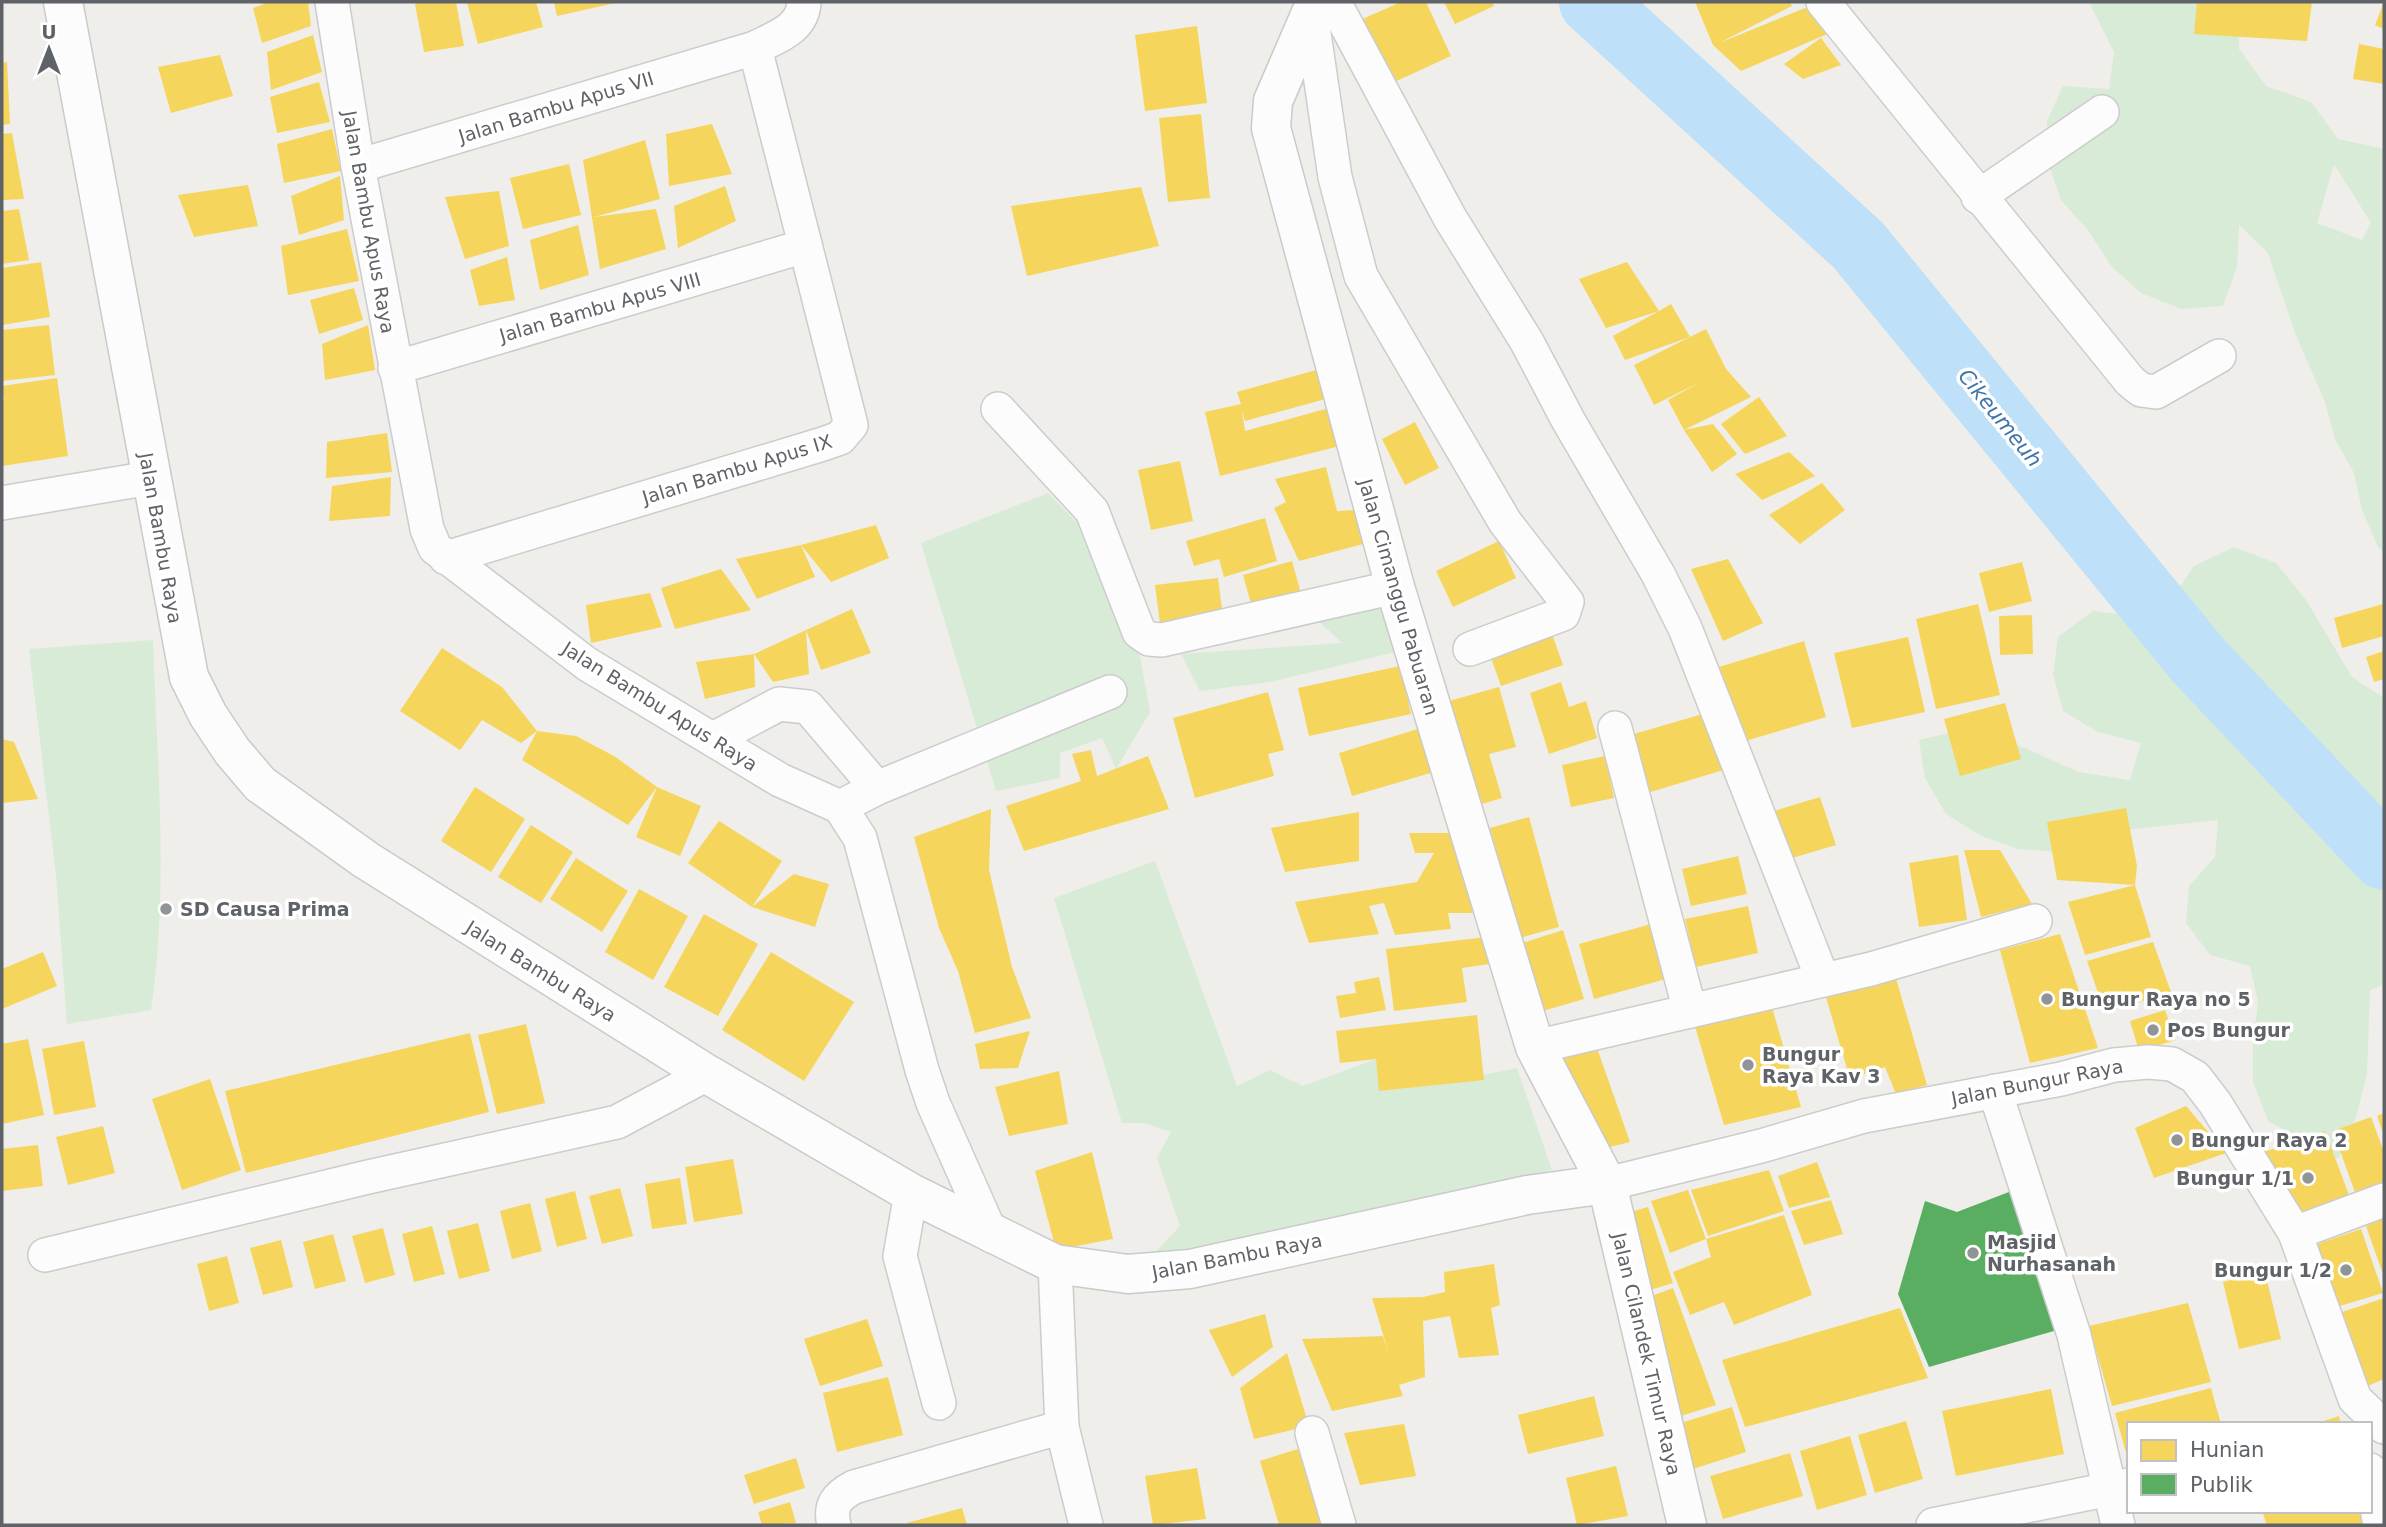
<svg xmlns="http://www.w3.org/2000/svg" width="2386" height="1527" font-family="'DejaVu Sans',sans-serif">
<rect width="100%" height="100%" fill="#efeeea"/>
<g fill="#d8ebd6" fill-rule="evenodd">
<path d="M2089 2H2236L2239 7V49L2266 86 2311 102 2338 139 2384 149V552L2378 547 2362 510 2354 473 2335 439 2325 402 2295 333 2268 253 2239 225 2237 267 2223 306 2181 309 2141 293 2112 267 2087 229 2061 200 2047 160V121L2063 86 2109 89 2114 52ZM2334 164 2371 223 2362 240 2317 223Z"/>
<path d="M1048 493 1125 572 1150 712 1116 769 1102 738 1060 753V778L996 791 921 543Z"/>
<path d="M2234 547 2276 563 2306 600 2352 677 2384 698V984L2370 990 2367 1074 2356 1117 2338 1159 2268 1121 2253 1082V1042L2258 1002 2250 966 2210 955 2186 923 2189 886 2215 857 2218 820 2096 833 2058 852 2018 849 1981 836 1946 814 1925 778 1919 740 1962 730 2002 738 2079 772 2130 780 2141 743 2098 732 2063 711 2053 674 2058 637 2093 611 2135 616 2172 598 2194 566Z"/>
<path d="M1389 596 1400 651 1270 682 1200 691 1181 654 1342 643 1312 615Z"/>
<path d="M153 640C157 763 169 888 151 1010L67 1024 56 875 29 649Z"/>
<path d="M1155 861 1237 1086 1270 1070 1303 1086 1376 1059 1380 1091 1434 1085 1517 1068 1552 1170 1131 1278 1180 1226 1157 1158 1171 1132 1144 1123H1122L1054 898Z"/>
</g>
<g fill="#f6d55c">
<path d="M269 2H308L311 26 262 43 253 8Z"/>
<path d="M423 2H456L464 46 424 52 415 4Z"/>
<path d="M467 2H536L543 27 478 44Z"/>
<path d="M554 2H615V3L557 16Z"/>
<path d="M1401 2H1426L1451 56 1388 85 1358 21Z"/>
<path d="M1444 2H1492L1494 6 1455 24Z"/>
<path d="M1695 2H1790L1792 6 1719 43 1805 8 1832 32 1741 71 1713 45Z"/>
<path d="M2197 2H2312L2307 41 2194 34Z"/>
<path d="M2384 2V29L2375 25Z"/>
<path d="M1197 26 1207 103 1145 111 1135 35Z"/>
<path d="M313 35 322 72 271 90 267 52Z"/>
<path d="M1821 38 1841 65 1803 79 1784 64Z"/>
<path d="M2359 44 2384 49V84L2353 79Z"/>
<path d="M220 55 233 96 171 113 158 67Z"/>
<path d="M7 62 10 124 2 125V63Z"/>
<path d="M319 82 330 122 277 133 270 97Z"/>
<path d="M1201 114 1210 198 1168 202 1159 118Z"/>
<path d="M712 124 732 174 669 186 666 134Z"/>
<path d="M332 129 341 171 284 183 277 144Z"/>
<path d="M12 133 24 199 2 200V134Z"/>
<path d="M645 140 660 199 594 217 656 209 666 249 600 269 583 160Z"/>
<path d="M569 164 581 215 523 229 510 178Z"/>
<path d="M340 176 344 220 299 235 291 196Z"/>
<path d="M248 185 258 226 194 237 178 195Z"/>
<path d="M725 186 736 221 678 248 674 206Z"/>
<path d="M1141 187 1159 246 1027 276 1011 206Z"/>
<path d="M499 191 509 246 465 259 445 197Z"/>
<path d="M19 209 29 260 2 264V211Z"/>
<path d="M578 225 589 275 540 290 530 240Z"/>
<path d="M347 229 359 281 288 295 281 246Z"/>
<path d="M507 257 515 300 479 306 470 270Z"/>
<path d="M41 262 50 317 2 325V268Z"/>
<path d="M1627 262 1659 311 1671 304 1690 337 1625 360 1613 336 1659 311 1606 328 1579 279Z"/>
<path d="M354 288 363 320 319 334 310 300Z"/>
<path d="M49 325 55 375 2 381V330Z"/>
<path d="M368 325 375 370 325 380 322 344Z"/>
<path d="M1706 329 1726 369 1751 397 1684 430 1668 400 1700 382 1654 405 1634 365Z"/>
<path d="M1320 369 1329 398 1245 421 1242 410 1245 431 1329 408 1340 446 1220 476 1205 412 1241 404 1237 392Z"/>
<path d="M57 378 68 456 2 466V400H4L2 386Z"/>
<path d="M1759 397 1787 436 1745 454 1721 424Z"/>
<path d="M1415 422 1439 468 1405 485 1382 439Z"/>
<path d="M1713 424 1737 454 1712 472 1684 430Z"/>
<path d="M387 433 392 472 326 478 327 442Z"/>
<path d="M1789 452 1815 476 1762 500 1735 474Z"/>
<path d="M1180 461 1193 521 1151 530 1138 470Z"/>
<path d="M1326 467 1337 511 1356 510 1367 543 1299 561 1274 508 1286 502 1275 479Z"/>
<path d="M391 477 390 516 329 521 332 486Z"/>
<path d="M1822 483 1845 510 1800 544 1769 515Z"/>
<path d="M1265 518 1277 561 1224 577 1219 559 1194 566 1186 541Z"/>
<path d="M876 525 889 558 831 582 801 545Z"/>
<path d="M1499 541 1516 578 1453 607 1436 571Z"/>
<path d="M801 545 815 577 757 599 736 559Z"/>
<path d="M1728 559 1763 623 1723 641 1691 569Z"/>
<path d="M1292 561 1304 604 1255 618 1243 575Z"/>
<path d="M2022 562 2032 601 1989 612 1979 573Z"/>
<path d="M721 569 751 610 675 629 661 588Z"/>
<path d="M1218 578 1223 617 1160 624 1155 585Z"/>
<path d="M650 593 662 627 591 643 586 605Z"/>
<path d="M1978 604 2000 695 1936 709 1916 619Z"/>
<path d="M2383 604 2384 636 2342 648 2334 618Z"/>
<path d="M852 609 871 653 821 670 806 630 809 674 773 682 754 654 755 687 705 699 696 662 754 654Z"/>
<path d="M2032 615 2033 654 2000 655 1999 616Z"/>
<path d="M1552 634 1563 665 1501 686 1490 655Z"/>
<path d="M1908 637 1925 712 1852 728 1834 653Z"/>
<path d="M1804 641 1826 717 1742 742 1719 667Z"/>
<path d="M442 648 502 687 537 731 576 736 614 756 657 787 628 825 522 760 537 731 521 743 482 720 460 750 400 711Z"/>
<path d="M2384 651V679L2374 682 2366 657Z"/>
<path d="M1400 666 1411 714 1309 736 1298 688Z"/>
<path d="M1561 682 1569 707 1586 701 1597 738 1549 754 1530 693Z"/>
<path d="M1499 687 1516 747 1489 754 1502 798 1472 807 1442 703Z"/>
<path d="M1268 692 1284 750 1268 754 1274 776 1195 798 1173 718Z"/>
<path d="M2005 703 2021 759 1960 776 1944 719Z"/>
<path d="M1713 711 1730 768 1644 794 1627 736Z"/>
<path d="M1421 728 1434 772 1352 796 1339 753Z"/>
<path d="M2 739 14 742 38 799 2 803Z"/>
<path d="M1091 750 1097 776 1148 756 1169 809 1024 851 1006 806 1081 781 1072 754Z"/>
<path d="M1605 756 1614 798 1571 807 1562 765Z"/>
<path d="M475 787 525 819 491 872 441 841Z"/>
<path d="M657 787 701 806 680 856 636 837Z"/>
<path d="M1820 797 1836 845 1789 859 1774 811Z"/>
<path d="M2126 808 2137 866 2135 885 2151 937 2085 955 2068 902 2135 885 2057 880 2047 822Z"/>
<path d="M991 809 989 870 1012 967 1031 1018 975 1033 958 971 939 928 914 837Z"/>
<path d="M1359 812V861L1285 872 1271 828Z"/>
<path d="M1529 817 1559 927 1520 938 1490 828Z"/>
<path d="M719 821 782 861 752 907 688 863Z"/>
<path d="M531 825 573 852 541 903 498 877Z"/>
<path d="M1409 833H1450L1473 913H1448L1451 929 1395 935 1384 903 1369 906 1379 934 1309 943 1295 902 1417 882 1434 853H1415Z"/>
<path d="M1964 850H2000L2032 904 1981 917Z"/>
<path d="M1958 855 1967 920 1919 927 1909 863Z"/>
<path d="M1738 856 1747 894 1691 906 1682 869Z"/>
<path d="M576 858 628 891 602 932 550 899Z"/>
<path d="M794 874 829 884 815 927 752 907Z"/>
<path d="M639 889 688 916 653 980 605 952Z"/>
<path d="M1748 906 1758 953 1696 967 1685 919Z"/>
<path d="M704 914 758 944 718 1016 664 987Z"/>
<path d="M1651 924 1666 979 1594 999 1579 944Z"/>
<path d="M1563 930 1584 999 1536 1013 1516 945Z"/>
<path d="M2060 934 2098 1048 2030 1063 2000 950Z"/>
<path d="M1486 937 1489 964 1462 968 1467 1002 1394 1011 1386 949Z"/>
<path d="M2153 942 2171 992 2105 1013 2087 961Z"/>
<path d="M43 952 57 986 2 1009V969Z"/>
<path d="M771 952 854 1002 804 1081 722 1030Z"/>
<path d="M1895 975 1927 1085 1896 1094 1885 1067 1850 1079 1825 994Z"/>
<path d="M1379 977 1386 1010 1340 1018 1336 996 1356 993 1354 982Z"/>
<path d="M1771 1004 1801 1107 1724 1125 1694 1023Z"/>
<path d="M2165 1010 2176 1040 2139 1051 2130 1021Z"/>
<path d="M1477 1015 1484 1080 1379 1091 1376 1059 1340 1063 1336 1031Z"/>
<path d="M526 1024 545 1103 497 1114 478 1035Z"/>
<path d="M1030 1031 1018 1068 980 1069 975 1044Z"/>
<path d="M470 1033 489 1112 246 1173 225 1091Z"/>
<path d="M28 1039 44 1115 2 1124V1044Z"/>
<path d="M84 1041 96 1107 54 1115 42 1049Z"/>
<path d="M1597 1048 1630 1142 1586 1153 1555 1059Z"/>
<path d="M1059 1071 1068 1124 1009 1136 995 1087Z"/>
<path d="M210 1079 241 1170 182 1190 152 1099Z"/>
<path d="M2186 1106 2226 1153 2154 1178 2135 1128Z"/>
<path d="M2384 1113V1136L2377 1116Z"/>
<path d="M2371 1117 2384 1152V1188L2357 1198 2333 1131Z"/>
<path d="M103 1126 115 1173 68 1185 56 1137Z"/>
<path d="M2325 1131 2352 1203 2302 1221 2258 1154Z"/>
<path d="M38 1145 43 1186 2 1191V1149Z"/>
<path d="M1092 1152 1113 1239 1056 1250 1035 1171Z"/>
<path d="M733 1159 743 1214 694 1222 685 1167Z"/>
<path d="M1817 1162 1830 1197 1789 1208 1778 1176Z"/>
<path d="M1769 1170 1784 1211 1708 1236 1691 1190Z"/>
<path d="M680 1178 687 1224 652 1229 645 1184Z"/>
<path d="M620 1188 633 1236 602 1244 589 1196Z"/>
<path d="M1688 1190 1706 1239 1670 1253 1651 1201Z"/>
<path d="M575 1191 587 1239 557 1247 545 1199Z"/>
<path d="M1831 1200 1843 1234 1804 1245 1791 1211Z"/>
<path d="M530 1203 542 1251 512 1259 500 1211Z"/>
<path d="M1648 1207 1673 1283 1624 1298 1599 1221Z"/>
<path d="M1784 1215 1812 1295 1734 1325 1724 1302 1690 1315 1673 1272 1711 1257 1706 1239Z"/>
<path d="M2384 1219V1277L2366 1226Z"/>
<path d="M478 1223 490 1271 459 1279 447 1231Z"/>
<path d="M432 1226 445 1274 414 1282 402 1234Z"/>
<path d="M383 1228 395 1275 365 1283 352 1236Z"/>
<path d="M2361 1229 2383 1293 2330 1309 2309 1247Z"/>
<path d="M333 1234 346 1281 315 1289 303 1242Z"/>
<path d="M281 1240 293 1287 263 1295 250 1248Z"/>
<path d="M227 1256 239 1303 209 1311 197 1264Z"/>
<path d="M1494 1264 1500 1305 1491 1308 1499 1355 1459 1358 1450 1316 1423 1321 1425 1377 1399 1385 1403 1396 1332 1411 1302 1339 1383 1336 1390 1357 1372 1298 1423 1297 1445 1292 1444 1272Z"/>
<path d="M2265 1272 2281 1339 2239 1349 2223 1282Z"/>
<path d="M1673 1288 1716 1405 1671 1419 1627 1305Z"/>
<path d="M2384 1298V1379L2363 1388 2333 1315Z"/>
<path d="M2188 1303 2211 1382 2112 1406 2089 1326Z"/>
<path d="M1900 1308 1928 1378 1745 1427 1722 1360Z"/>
<path d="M1265 1314 1273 1347 1232 1377 1209 1330Z"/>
<path d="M867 1319 883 1366 820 1386 804 1339Z"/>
<path d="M1287 1353 1309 1426 1254 1439 1240 1388Z"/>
<path d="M888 1377 903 1435 837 1452 823 1393Z"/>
<path d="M2211 1388 2221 1424H2129L2128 1460 2115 1413Z"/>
<path d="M2051 1389 2064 1454 1956 1476 1942 1411Z"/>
<path d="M1594 1396 1604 1436 1528 1454 1518 1415Z"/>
<path d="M1732 1407 1746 1452 1693 1469 1678 1424Z"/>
<path d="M2339 1416 2341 1424H2317V1423Z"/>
<path d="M1906 1421 1923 1479 1875 1493 1858 1435Z"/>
<path d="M1404 1424 1416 1476 1360 1485 1344 1433Z"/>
<path d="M1850 1436 1867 1495 1817 1510 1800 1451Z"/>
<path d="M1298 1449 1321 1525H1279L1260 1461Z"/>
<path d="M1790 1453 1803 1496 1723 1519 1710 1476Z"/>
<path d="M796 1458 805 1488 754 1504 744 1475Z"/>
<path d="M1616 1466 1628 1516 1577 1525 1566 1478Z"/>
<path d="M1197 1468 1206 1519 1153 1525 1145 1476Z"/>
<path d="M790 1502 796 1523 762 1525 758 1512Z"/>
<path d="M962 1508 967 1525H908L907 1523Z"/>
<path d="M2262 1511H2364L2366 1525H2267Z"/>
</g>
<path fill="#5aae61" d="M2014 1190 2061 1329 1929 1367 1898 1294 1925 1201 1957 1212Z"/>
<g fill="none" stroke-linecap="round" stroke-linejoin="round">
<path stroke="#bfe0f9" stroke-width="66" d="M1592 2 1858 245 2198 660 2384 857"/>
<defs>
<g id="street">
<path d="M332 2 358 166 427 529 435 548 587 664 780 780 840 807 860 838 922 1070 933 1103 992 1236"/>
<path d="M1334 2 1450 218 1527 342 1568 420 1658 574 1685 628 1823 980"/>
<path d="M1823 2 2130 381 2141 390 2156 392 2219 356"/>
<path d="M1311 13 1335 177 1361 276 1505 522 1567 602 1563 614 1470 649"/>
<path d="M358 166 755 48C776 37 803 29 804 2"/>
<path d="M1978 197 2102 112"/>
<path d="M395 368 805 246"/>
<path d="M998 409 1092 511 1139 632 1149 639 1162 640 1395 587"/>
<path d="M2 503 150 478"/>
<path d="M446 558 823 444 840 438 851 425 755 48"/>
<path d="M1615 728 1690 1011"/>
<path d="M713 739 779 704 808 707 877 788"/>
<path d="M840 807 877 788 1110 692"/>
<path d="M1535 1047 1871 969 2035 921"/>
<path d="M1995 1091 2074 1335 2118 1525"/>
<path d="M1607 1184 1761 1146 1864 1116 2061 1079 2114 1065 2148 1062 2172 1064 2195 1077 2215 1103 2295 1233 2355 1399 2384 1427"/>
<path d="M911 1193 900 1256 939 1403"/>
<path d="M2295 1233 2384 1200"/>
<path d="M45 1255 368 1177 617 1122 707 1074"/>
<path d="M1055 1264 1062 1427 1086 1525"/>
<path d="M1312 1433 1339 1525"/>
<path d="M2370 1470 2380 1525"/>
<path d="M834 1525C829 1505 837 1496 854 1487L1062 1427"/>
<path d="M1933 1525 2129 1485"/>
</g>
<g id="secondary">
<path d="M63 2 189 677 208 715 232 751 260 784 366 860 707 1074 911 1193 1055 1264 1128 1274 1190 1269 1527 1195 1607 1184"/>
<path d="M1320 2 1311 13 1273 101 1271 128 1395 587 1535 1047 1607 1184 1687 1525"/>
</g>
</defs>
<use href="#street" stroke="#cbcccc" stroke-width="36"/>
<use href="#secondary" stroke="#cacacb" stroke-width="41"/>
<use href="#street" stroke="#fdfcfc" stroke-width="33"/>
<use href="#secondary" stroke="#fdfcfc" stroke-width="38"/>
</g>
<g fill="#919496" stroke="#fff" stroke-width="2.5">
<circle cx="166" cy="909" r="7"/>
<circle cx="2047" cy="999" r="7"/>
<circle cx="2153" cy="1030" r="7"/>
<circle cx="1748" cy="1065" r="7"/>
<circle cx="2177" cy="1140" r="7"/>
<circle cx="2308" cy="1178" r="7"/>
<circle cx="1973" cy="1253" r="7"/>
<circle cx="2346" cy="1270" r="7"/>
</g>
<g text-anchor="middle" stroke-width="7" stroke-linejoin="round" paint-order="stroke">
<g font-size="19" fill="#5f6368" stroke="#fff">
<text transform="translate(556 107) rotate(-17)" y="7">Jalan Bambu Apus VII</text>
<text transform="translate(369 222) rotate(80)" y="7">Jalan Bambu Apus Raya</text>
<text transform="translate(600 307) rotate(-16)" y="7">Jalan Bambu Apus VIII</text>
<text transform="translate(737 469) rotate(-17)" y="7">Jalan Bambu Apus IX</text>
<text transform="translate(161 538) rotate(80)" y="7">Jalan Bambu Raya</text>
<text transform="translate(1399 597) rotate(74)" y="7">Jalan Cimanggu Pabuaran</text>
<text transform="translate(660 706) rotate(32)" y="7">Jalan Bambu Apus Raya</text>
<text transform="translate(541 971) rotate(32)" y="7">Jalan Bambu Raya</text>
<text transform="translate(2037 1082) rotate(-11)" y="7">Jalan Bungur Raya</text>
<text transform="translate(1237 1256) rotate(-11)" y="7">Jalan Bambu Raya</text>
<text transform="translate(1647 1354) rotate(77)" y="7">Jalan Cilandek Timur Raya</text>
</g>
<g font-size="19" font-weight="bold" fill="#5f6368" stroke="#fff" text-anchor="start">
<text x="180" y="916">SD Causa Prima</text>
<text x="2061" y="1006">Bungur Raya no 5</text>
<text x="2167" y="1037">Pos Bungur</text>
<text x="1762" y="1061">Bungur<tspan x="1762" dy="22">Raya Kav 3</tspan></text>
<text x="2191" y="1147">Bungur Raya 2</text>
<text x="2294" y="1185" text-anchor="end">Bungur 1/1</text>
<text x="1987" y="1249">Masjid<tspan x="1987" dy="22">Nurhasanah</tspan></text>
<text x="2332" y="1277" text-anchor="end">Bungur 1/2</text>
</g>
<g font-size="21" font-style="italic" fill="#4174aa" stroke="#fff">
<text transform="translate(2000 418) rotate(51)" y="7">Cikeumeuh</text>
</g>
</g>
<rect width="2386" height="1527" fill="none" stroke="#5f6368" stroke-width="7"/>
<rect x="2127" y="1422" width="245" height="91" fill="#ffffff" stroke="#bfc1c3" stroke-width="2"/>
<rect x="2141" y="1440" width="35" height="21" fill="#f6d55c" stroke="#bfc1c3" stroke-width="2"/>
<text x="2190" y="1457" font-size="21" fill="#5f6368">Hunian</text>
<rect x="2141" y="1474" width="35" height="21" fill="#5aae61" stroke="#bfc1c3" stroke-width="2"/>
<text x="2190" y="1492" font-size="21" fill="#5f6368">Publik</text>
<g transform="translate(49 49)" stroke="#ffffff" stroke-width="5" paint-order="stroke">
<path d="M0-5L12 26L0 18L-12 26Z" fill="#5f6368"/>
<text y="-10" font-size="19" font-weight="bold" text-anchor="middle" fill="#5f6368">U</text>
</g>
</svg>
